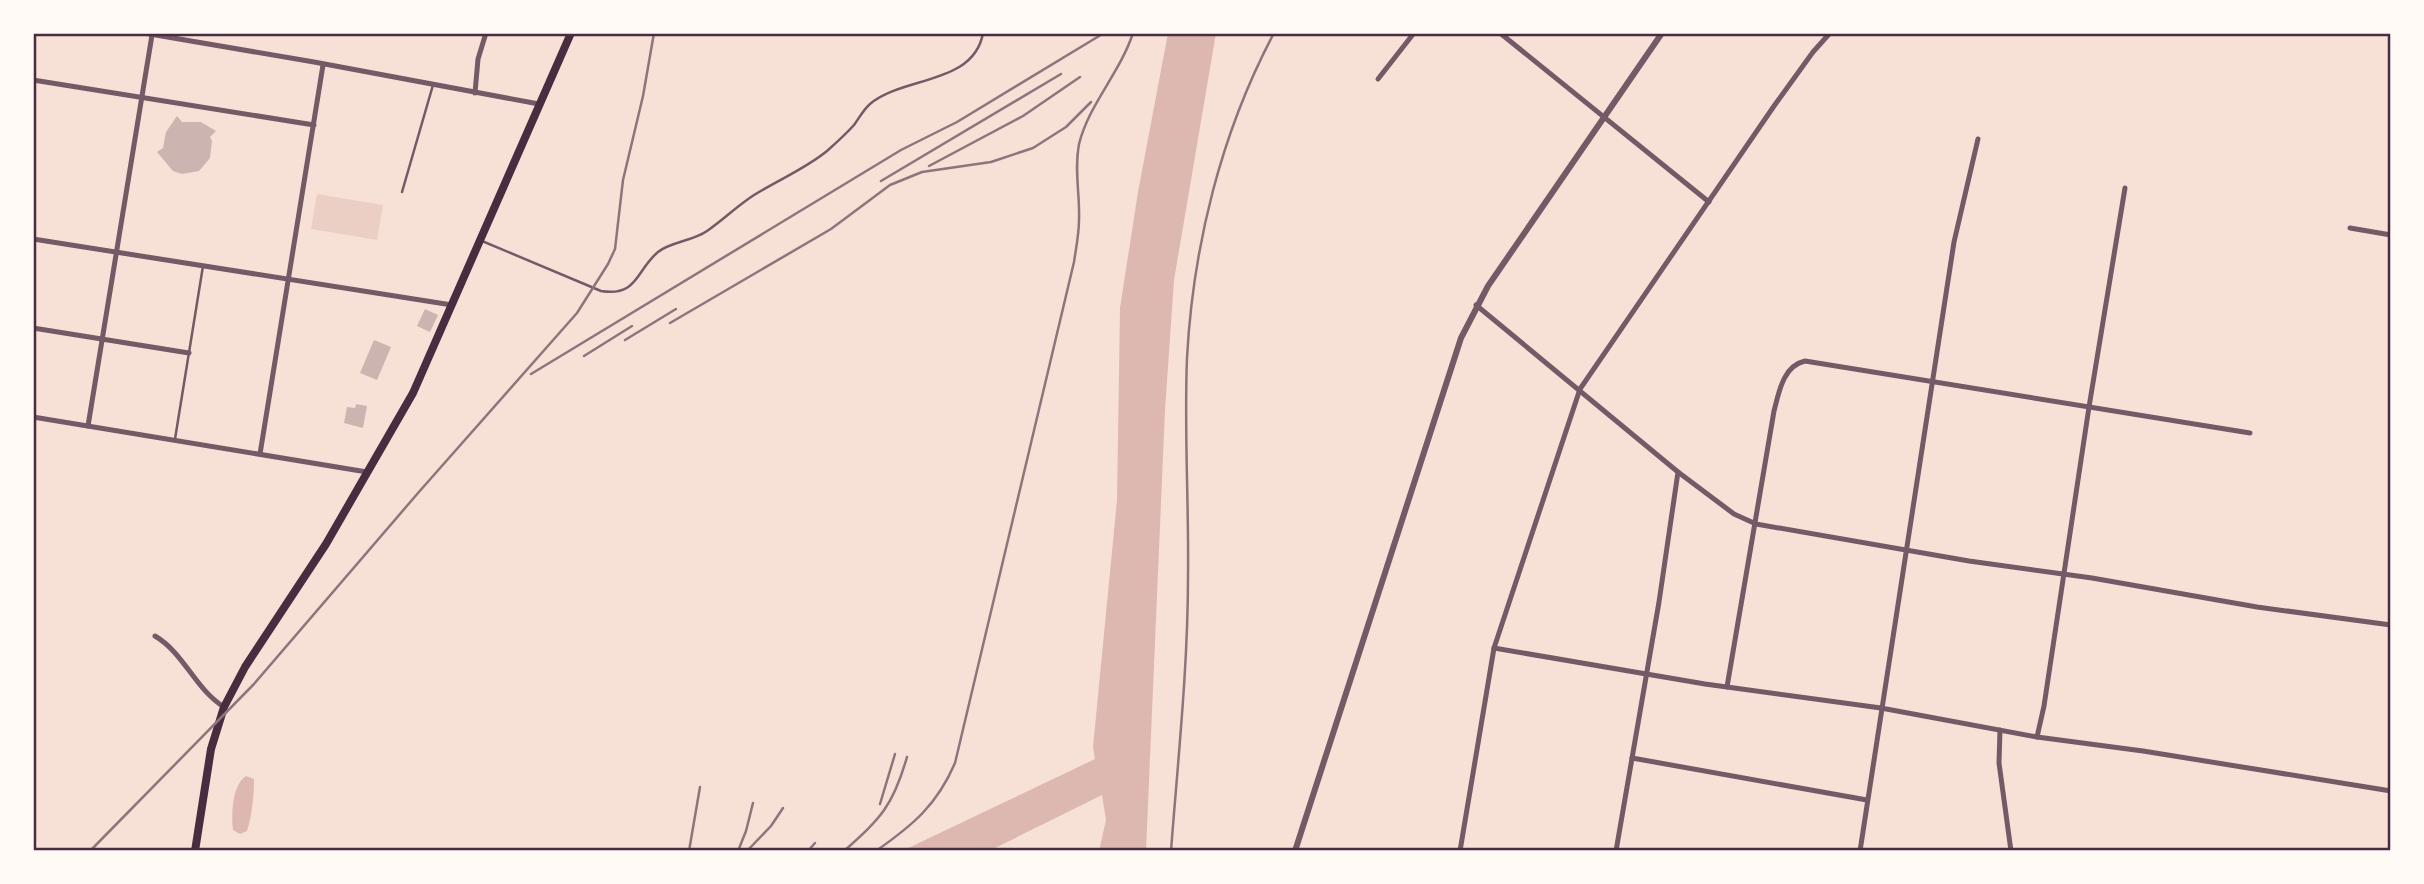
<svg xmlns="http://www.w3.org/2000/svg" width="2424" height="884" font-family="'Fira Sans',sans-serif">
<rect width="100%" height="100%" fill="#f7e1d7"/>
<path fill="#ebcfc5" d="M317 194 383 205 377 240 311 229Z"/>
<g fill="#dcb8b0">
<path d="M1168 33H1216L1174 280 1165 410 1146 851H1099L1106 820 1102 795 989 851H902L1095 759 1093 747 1117 500 1120 308 1138 192Z"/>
<path d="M246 776 254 779C254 795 252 815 247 831L240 834 233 830C231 815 232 785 246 776Z"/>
</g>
<g fill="#ccb4b1">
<path d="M177 116 182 122H201L216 131 210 137 212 141 210 158 199 171 182 174 173 171 157 152 163 148 166 132Z"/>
<path d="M425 309 438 315 430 332 417 326Z"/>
<path d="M374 340 391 347 377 380 360 373Z"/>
<path d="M356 404 367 406 363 428 344 423 347 407 355 408Z"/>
</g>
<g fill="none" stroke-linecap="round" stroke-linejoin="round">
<g stroke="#755966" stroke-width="2.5">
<path d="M402 192 433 85"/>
<path d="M482 241 601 291C638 297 636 270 658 252 670 242 693 241 707 231 723 220 737 206 754 195 778 180 805 169 827 151 836 143 846 134 854 125 859 118 864 109 870 104 903 76 974 85 983 33"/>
<path d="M175 439 203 266"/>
</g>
<g stroke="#755966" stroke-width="5">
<path d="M144 33 314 62 539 104"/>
<path d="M1500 33 1709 202"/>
<path d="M1378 79 1414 33"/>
<path d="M33 80 314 125"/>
<path d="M475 93 478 59 486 33"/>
<path d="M2350 228 2391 235"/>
<path d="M33 239 452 305"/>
<path d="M1476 305 1678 472 1734 514 1756 524 1969 561 2092 578 2257 607 2391 625"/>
<path d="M33 328 189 353"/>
<path d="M33 417 367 472"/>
<path d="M88 426 152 35"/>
<path d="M260 454 323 65"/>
<path d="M155 636C184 653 195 689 224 707"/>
<path d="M1494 648 1705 684 1881 708 2037 737 2143 751 2391 791"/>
<path d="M1727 687 1774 411C1779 392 1783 366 1805 361L2250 433"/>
<path d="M2000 730 1999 763 2011 851"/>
<path d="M2037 737 2044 706 2089 407 2125 188"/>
<path d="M1632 758 1867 800"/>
<path d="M1460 851 1494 648 1580 389 1774 106 1813 52 1830 33"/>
<path d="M1616 851 1659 602 1678 472"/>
<path d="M1860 851 1954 242 1978 139"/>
</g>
<path stroke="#755966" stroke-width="6" d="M1295 851 1461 338 1488 286 1662 33"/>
<path stroke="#4a2c40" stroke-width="8" d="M195 851 211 749 224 707 245 667 326 544 413 393 571 33"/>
<g stroke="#8f747c" stroke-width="2.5">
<path d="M929 166 1023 116 1080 77"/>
<path d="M881 181 1061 74"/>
<path d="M670 323 831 229 890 185 922 172 991 162 1033 148 1066 127 1091 102"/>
<path d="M625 340 676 309"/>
<path d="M584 356 632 326"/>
<path d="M531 374 901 150 957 122 1104 33"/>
<path d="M880 804 895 754"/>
<path d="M90 851 254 684 418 493 577 313 608 264 615 249 623 180 643 96 654 33"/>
<path d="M689 851 700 787"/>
<path d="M738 851 746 831 753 803"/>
<path d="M747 851 771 826 783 808"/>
<path d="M808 851 815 843"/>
<path d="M844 851C881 818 893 806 907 757"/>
<path d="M876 851C913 825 937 805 955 763L1074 262C1076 248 1079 234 1079 220 1080 194 1074 170 1079 144 1089 104 1120 73 1133 33"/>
<path d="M1171 851C1178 759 1188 667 1188 576 1189 503 1184 431 1187 358 1193 246 1221 133 1274 33"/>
</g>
</g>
<rect width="2424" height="884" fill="none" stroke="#fffaf5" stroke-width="70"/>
<rect x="35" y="35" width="2354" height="814" fill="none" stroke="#4a2c40" stroke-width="2.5"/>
</svg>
